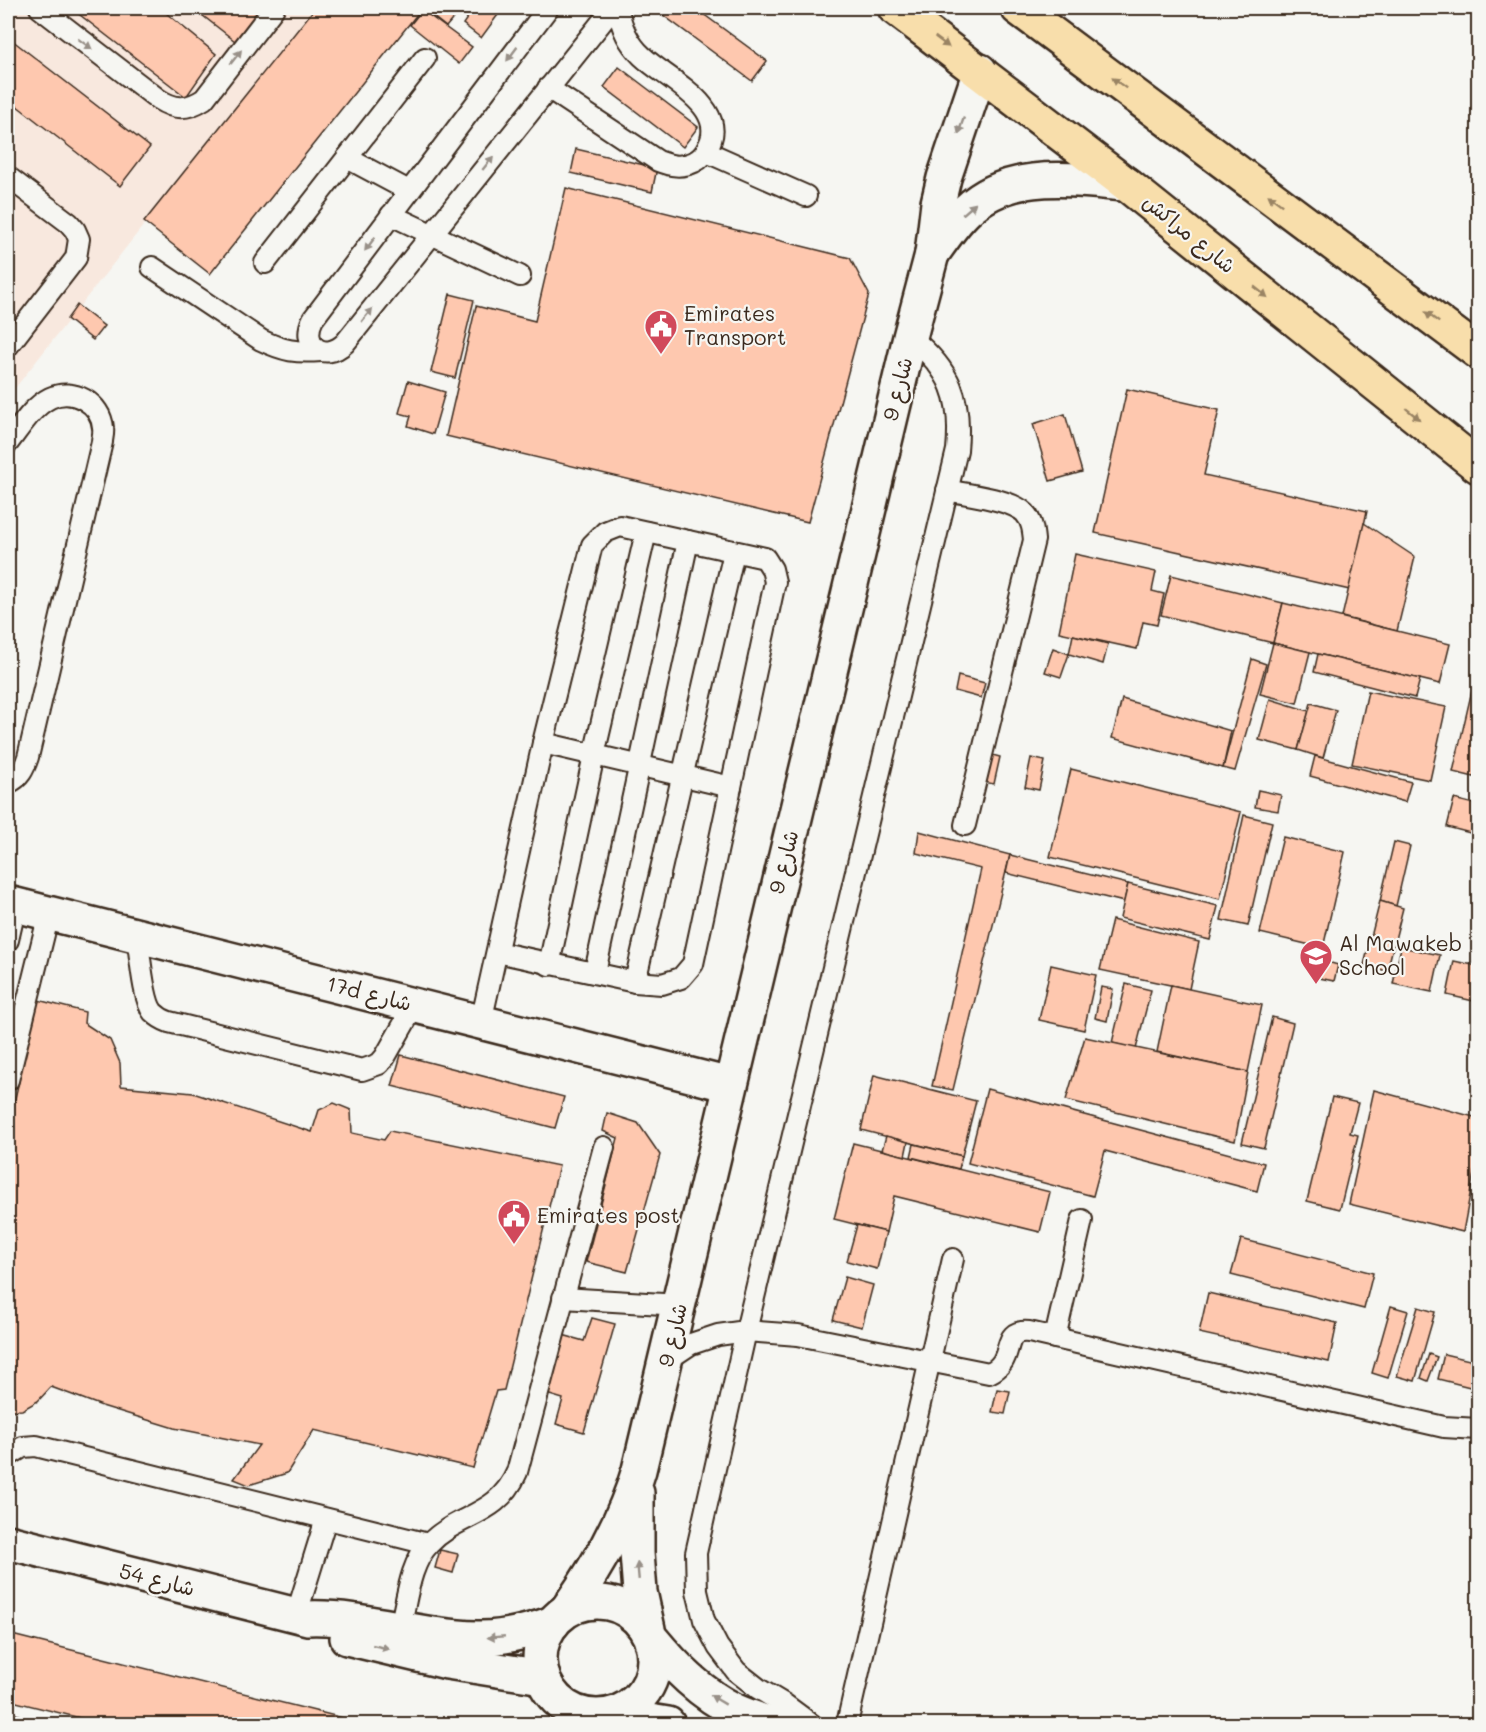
<svg xmlns="http://www.w3.org/2000/svg" width="1486" height="1732" font-family="Mali,'Playpen Sans Arabic',sans-serif">
<rect width="100%" height="100%" fill="#f6f6f2"/>
<filter id="ink" filterUnits="userSpaceOnUse"><feTurbulence type="fractalNoise" baseFrequency=".0167" numOctaves="2"/><feDisplacementMap in="SourceGraphic" scale="12" xChannelSelector="R" yChannelSelector="G"/><feConvolveMatrix kernelMatrix="1 2 1 2 8 2 1 2 1" color-interpolation-filters="sRGB"/></filter>
<g filter="url(#ink)">
<path fill="#f8e8de" d="M8 8H315L8 397Z"/>
<g fill="#fec8af" stroke="#3b2a1e" stroke-width="1.5">
<path d="M71 8H160L216 54 186 97Z"/>
<path d="M193 8H261L235 41Z"/>
<path d="M315 8H422L210 274 144 222Z"/>
<path d="M422 8H462L446 27Z"/>
<path d="M474 8H503L481 38 463 24Z"/>
<path d="M668 8H695L767 61 752 81 663 15Z"/>
<path d="M422 10 472 47 459 64 410 25Z"/>
<path d="M8 37 150 147 120 186 8 99Z"/>
<path d="M619 67 698 127 683 147 604 87Z"/>
<path d="M576 149 657 168 652 192 571 173Z"/>
<path d="M566 188 850 258 869 294 808 522 446 436 476 306 535 321Z"/>
<path d="M450 294 474 300 455 378 431 372Z"/>
<path d="M77 305 104 326 93 340 67 319Z"/>
<path d="M408 381 445 392 433 434 408 426 411 416 399 413Z"/>
<path d="M1127 389 1219 410 1204 475 1367 511 1350 590 1095 533Z"/>
<path d="M1065 414 1082 472 1050 481 1033 424Z"/>
<path d="M1364 523 1415 557 1397 631 1342 617Z"/>
<path d="M1075 554 1156 572 1152 591 1164 594 1157 625 1143 622 1137 649 1059 632Z"/>
<path d="M1171 575 1283 603 1273 643 1161 615Z"/>
<path d="M1283 603 1450 644 1440 684 1273 643Z"/>
<path d="M1073 635 1108 644 1103 664 1069 654Z"/>
<path d="M1273 643 1310 652 1297 703 1260 694Z"/>
<path d="M1053 648 1069 654 1061 677 1045 672Z"/>
<path d="M1318 654 1420 679 1415 698 1314 672Z"/>
<path d="M1252 659 1266 664 1235 771 1223 768Z"/>
<path d="M958 676 985 683 981 698 955 691Z"/>
<path d="M1472 690 1478 691V778L1453 772Z"/>
<path d="M1368 691 1446 707 1430 780 1352 764Z"/>
<path d="M1122 699 1231 731 1223 768 1112 738Z"/>
<path d="M1270 699 1309 711 1298 750 1259 740Z"/>
<path d="M1311 703 1336 710 1323 758 1298 750Z"/>
<path d="M985 753 1000 757 994 784 978 781Z"/>
<path d="M1315 756 1411 782 1405 802 1310 776Z"/>
<path d="M1031 758 1045 761 1039 790 1025 787Z"/>
<path d="M1071 769 1241 812 1220 899 1050 857Z"/>
<path d="M1258 790 1281 795 1278 811 1255 807Z"/>
<path d="M1454 799 1478 805V835L1447 827Z"/>
<path d="M1244 815 1272 822 1248 926 1221 920Z"/>
<path d="M919 831 1010 855 953 1090 932 1086 981 869 916 853Z"/>
<path d="M1283 837 1345 852 1323 948 1260 933Z"/>
<path d="M1394 842 1410 846 1396 906 1380 901Z"/>
<path d="M1010 855 1128 884 1124 902 1006 873Z"/>
<path d="M1128 884 1218 906 1210 940 1120 918Z"/>
<path d="M1380 901 1403 908 1387 971 1364 965Z"/>
<path d="M1112 920 1199 942 1189 989 1100 970Z"/>
<path d="M1401 947 1440 955 1432 992 1393 984Z"/>
<path d="M1324 961 1338 965 1334 981 1319 978Z"/>
<path d="M1454 961 1478 966V1002L1447 995Z"/>
<path d="M1051 965 1096 975 1084 1030 1039 1020Z"/>
<path d="M1126 984 1151 990 1136 1049 1112 1043Z"/>
<path d="M1171 985 1262 1005 1248 1072 1157 1052Z"/>
<path d="M1101 987 1113 989 1107 1021 1095 1018Z"/>
<path d="M38 1000 85 1012 84 1023 110 1040 120 1063 121 1086 193 1093 312 1132 319 1110 334 1103 351 1110 352 1133 384 1140 390 1131 559 1166 504 1390 496 1391 473 1468 314 1430 287 1473 249 1485 234 1479 259 1445 174 1428 102 1406 51 1387 38 1401 22 1410 8 1411V1128Z"/>
<path d="M1272 1017 1293 1023 1264 1148 1242 1143Z"/>
<path d="M1085 1037 1248 1072 1235 1141 1066 1100Z"/>
<path d="M401 1055 564 1097 555 1128 392 1086Z"/>
<path d="M874 1075 976 1101 962 1156 861 1130Z"/>
<path d="M987 1089 1264 1163 1257 1191 1105 1151 1093 1196 968 1163Z"/>
<path d="M1374 1090 1478 1118V1152L1463 1232 1349 1204Z"/>
<path d="M1332 1097 1358 1103 1350 1133 1358 1135 1340 1209 1307 1201Z"/>
<path d="M607 1113 638 1123 660 1155 627 1272 586 1262 618 1138 603 1131Z"/>
<path d="M886 1136 908 1142 905 1156 882 1150Z"/>
<path d="M853 1143 1050 1192 1040 1232 894 1196 886 1232 834 1219Z"/>
<path d="M914 1144 962 1156 959 1169 911 1157Z"/>
<path d="M857 1225 886 1232 877 1269 847 1261Z"/>
<path d="M1478 1226V1250H1474Z"/>
<path d="M1241 1239 1373 1273 1364 1309 1231 1275Z"/>
<path d="M845 1277 873 1285 862 1327 833 1320Z"/>
<path d="M1208 1293 1337 1323 1329 1362 1199 1333Z"/>
<path d="M1391 1306 1408 1311 1388 1378 1372 1373Z"/>
<path d="M1418 1307 1435 1312 1415 1381 1397 1376Z"/>
<path d="M592 1318 615 1324 584 1432 556 1424 563 1399 543 1393 559 1334 584 1341Z"/>
<path d="M1429 1354 1437 1357 1428 1381 1421 1378Z"/>
<path d="M1444 1354 1478 1362V1389L1438 1379Z"/>
<path d="M997 1389 1010 1391 1005 1414 992 1412Z"/>
<path d="M440 1550 458 1554 453 1573 435 1568Z"/>
<path d="M8 1634 367 1724H104L8 1700Z"/>
<path d="M8 1712 22 1716 20 1724H8Z"/>
</g>
<g fill="none" stroke-linecap="round" stroke-linejoin="round">
<defs>
<g id="service">
<path d="M40 8 158 99C175 110 187 110 204 99L274 8"/>
<path d="M548 8 313 319C300 345 324 363 345 343L613 8"/>
<path d="M548 88 658 161C671 166 681 168 694 162 701 159 706 152 709 145 728 106 666 79 642 56 628 43 621 27 618 8"/>
<path d="M707 152 806 196"/>
<path d="M347 158 409 191"/>
<path d="M8 177 69 223 75 230 79 239 76 258 8 346"/>
<path d="M391 215 520 276"/>
<path d="M265 263 425 58"/>
<path d="M152 267 261 340C284 351 296 353 321 351"/>
<path d="M8 443C20 428 32 407 50 398 73 387 101 403 103 428 104 433 102 438 102 442L28 757C24 769 20 778 8 783"/>
<path d="M947 490C968 495 1011 499 1025 513 1032 521 1033 530 1034 540L965 825"/>
<path d="M543 743 731 787"/>
<path d="M137 936C140 953 143 1000 153 1012 158 1017 163 1020 169 1022L362 1070 379 1064 385 1057 414 1006"/>
<path d="M8 940 16 905"/>
<path d="M549 965 594 755 646 532"/>
<path d="M595 972 688 541"/>
<path d="M635 982 734 552"/>
<path d="M481 1022 543 743 592 545 605 532 620 526 765 558 772 569 775 582 693 964 681 978 662 984 635 982 497 952"/>
<path d="M8 1080 49 914"/>
<path d="M563 1298 680 1305"/>
<path d="M1055 1338 1082 1220"/>
<path d="M667 1360 691 1344 718 1335 746 1331 798 1335 989 1373C1018 1360 998 1329 1029 1332L1444 1427 1478 1429"/>
<path d="M8 1456 23 1447 36 1446 428 1544"/>
<path d="M296 1616 326 1519"/>
<path d="M400 1627C407 1601 409 1565 429 1544 458 1513 498 1517 517 1472L604 1147"/>
<path d="M811 1724 784 1704 759 1689 736 1671 718 1647 704 1620 697 1591 696 1553 746 1331 957 450C962 398 951 370 910 337"/>
<path d="M847 1724 953 1259"/>
</g>
<path id="minor" d="M8 903 730 1085"/>
<g id="tertiary">
<path d="M932 254C943 239 953 223 967 210 1010 169 1072 180 1126 184"/>
<path d="M637 1493V1553L640 1592 648 1629"/>
<path d="M8 1542 308 1618C365 1616 420 1637 477 1638 503 1639 528 1632 553 1623"/>
<circle cx="597" cy="1659" r="57"/>
<path d="M567 1610C598 1566 624 1521 639 1470L910 337 932 254 938 203 944 178 980 71"/>
<path d="M347 1638 447 1662 543 1677"/>
<path d="M651 1638C675 1667 701 1694 736 1711 747 1716 759 1720 771 1724"/>
<path d="M613 1715 668 1724"/>
</g>
<g id="primary">
<path d="M895 8 1126 184 1478 466"/>
<path d="M1018 8 1478 352"/>
</g>
</defs>
<use href="#service" stroke="#3b2a1e" stroke-width="24"/>
<use href="#minor" stroke="#3b2a1e" stroke-width="38"/>
<use href="#tertiary" stroke="#3b2a1e" stroke-width="38"/>
<use href="#primary" stroke="#3b2a1e" stroke-width="38"/>
<use href="#service" stroke="#f6f6f2" stroke-width="20"/>
<use href="#minor" stroke="#f6f6f2" stroke-width="33"/>
<use href="#tertiary" stroke="#f6f6f2" stroke-width="33"/>
<use href="#primary" stroke="#f8deab" stroke-width="33"/>
</g>
<defs><path id="oneway-solid" d="M-6-.8H1V-3.2L6.5 0L1 3.2V.8H-6Z" transform="scale(1.5)"/></defs>
<g fill="#9a8464">
<use href="#oneway-solid" transform="translate(942 42) rotate(37)"/>
<use href="#oneway-solid" transform="translate(1119 83) rotate(-143)"/>
<use href="#oneway-solid" transform="translate(1275 200) rotate(-143)"/>
<use href="#oneway-solid" transform="translate(1261 292) rotate(39)"/>
<use href="#oneway-solid" transform="translate(1432 317) rotate(-143)"/>
<use href="#oneway-solid" transform="translate(1413 414) rotate(39)"/>
</g>
<g fill="#989088">
<use href="#oneway-solid" transform="translate(85 44) rotate(37)"/>
<use href="#oneway-solid" transform="translate(512 54) rotate(127)"/>
<use href="#oneway-solid" transform="translate(236 57) rotate(-52)"/>
<use href="#oneway-solid" transform="translate(961 126) rotate(109)"/>
<use href="#oneway-solid" transform="translate(488 163) rotate(-51)"/>
<use href="#oneway-solid" transform="translate(969 209) rotate(-41)"/>
<use href="#oneway-solid" transform="translate(370 244) rotate(127)"/>
<use href="#oneway-solid" transform="translate(367 315) rotate(-51)"/>
<use href="#oneway-solid" transform="translate(638 1571) rotate(-95)"/>
<use href="#oneway-solid" transform="translate(496 1637) rotate(175)"/>
<use href="#oneway-solid" transform="translate(381 1647) rotate(13)"/>
<use href="#oneway-solid" transform="translate(718 1700) rotate(-149)"/>
</g>
</g>
<defs>
<symbol id="civic-pin" viewBox="-11 -11 22 30"><path d="M0 17L-7.5 6A9.5 9.5 0 1 1 7.5 6Z" fill="#d1495b" stroke="#f6f6f2"/><path d="M-.6-6.5H3V-4.5H.6V-3L4-1V1h2V6H-6V1h2V-1L-.6-3ZM-1.2 2.5V6h2.4V2.5Z" fill="#fff"/></symbol>
<symbol id="school-pin" viewBox="-11 -11 22 30"><path d="M0 17L-7.5 6A9.5 9.5 0 1 1 7.5 6Z" fill="#d1495b" stroke="#f6f6f2"/><path d="M0-5L7-2L0 1L-7-2ZM-4 1L0 2.5L4 1V4Q0 6-4 4Z" fill="#fff"/></symbol>
</defs>
<g fill-rule="evenodd">
<use href="#civic-pin" x="642" y="307" width="38" height="52"/>
<use href="#school-pin" x="1297" y="937" width="38" height="52"/>
<use href="#civic-pin" x="495" y="1197" width="38" height="52"/>
</g>
<g text-anchor="middle" stroke-width="4.5" stroke-linejoin="round" paint-order="stroke">
<g font-size="21" fill="#3b2a1e" stroke="#f6f6f2">
<text transform="translate(1189 234) rotate(39)" y="7">شارع مراكش</text>
<text transform="translate(898 389) rotate(-76)" y="7">شارع 9</text>
<text transform="translate(784 862) rotate(-76)" y="7">شارع 9</text>
<text transform="translate(369 994) rotate(14)" y="7">17d شارع</text>
<text transform="translate(673 1335) rotate(-77)" y="7">شارع 9</text>
<text transform="translate(157 1580) rotate(14)" y="7">شارع 54</text>
</g>
<g font-size="21" fill="#3b2a1e" stroke="#f6f6f2" text-anchor="start">
<text x="684" y="321">Emirates<tspan x="684" dy="24">Transport</tspan></text>
<text x="1339" y="951">Al Mawakeb<tspan x="1339" dy="24">School</tspan></text>
<text x="537" y="1223">Emirates post</text>
</g>
</g>
<rect width="1486" height="1732" fill="none" stroke="#f6f6f2" stroke-width="30"/>
<rect x="15" y="15" width="1456" height="1702" fill="none" stroke="#3b2a1e" stroke-width="2" filter="url(#ink)"/>
</svg>
